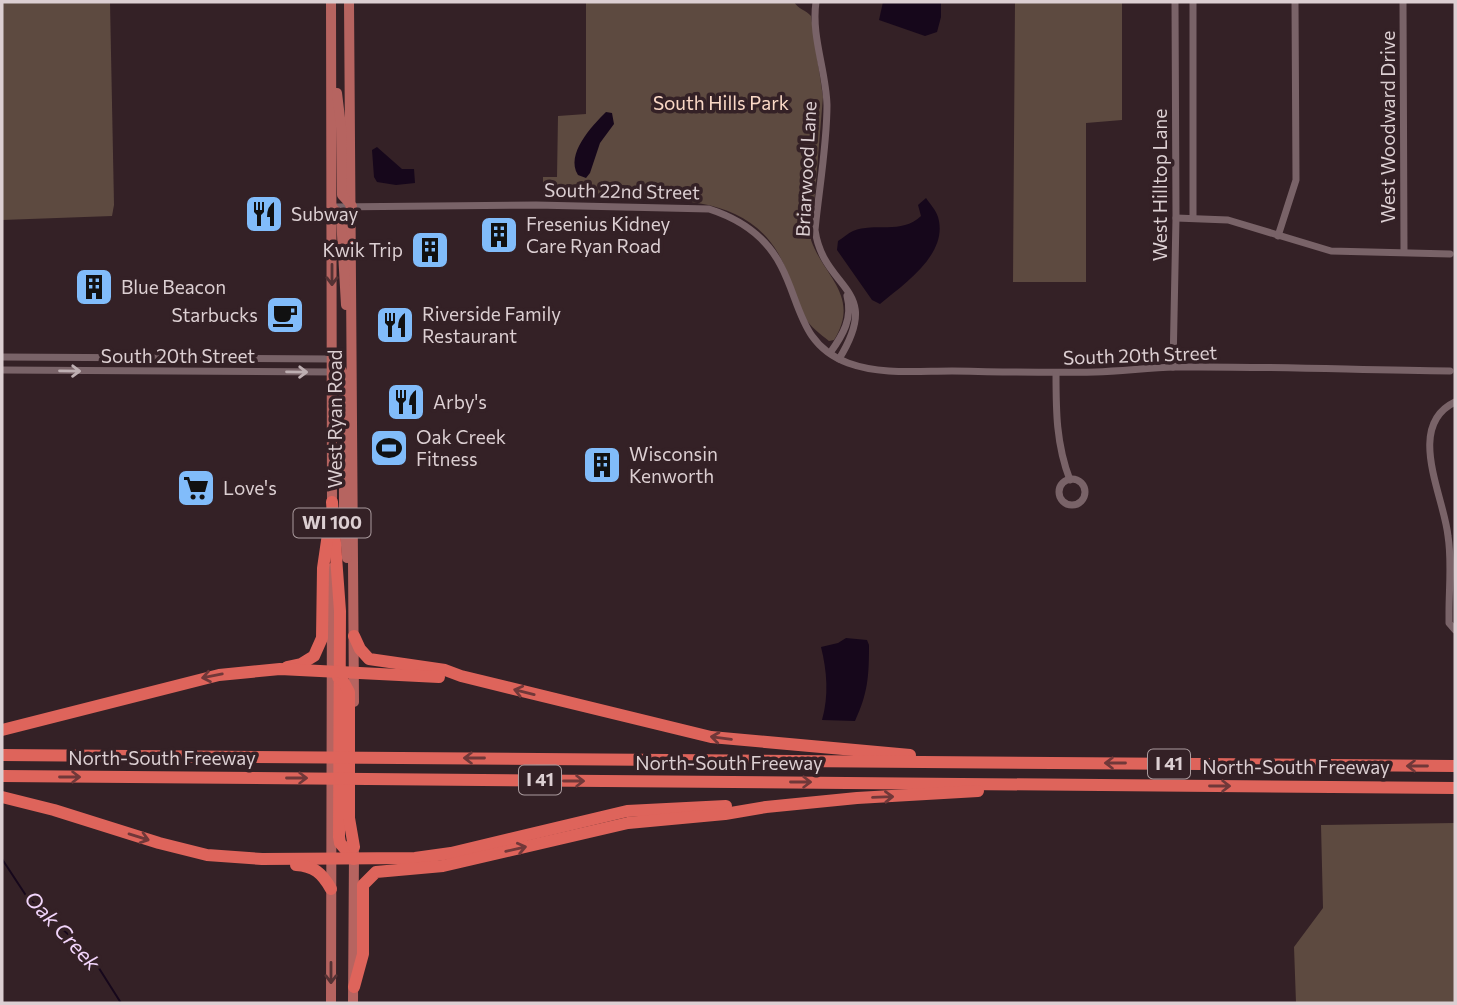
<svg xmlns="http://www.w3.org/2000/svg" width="1457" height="1005" font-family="Commissioner,sans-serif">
<rect width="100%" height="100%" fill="#342126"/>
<g fill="#5d4a40">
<path d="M2 2H110L114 205 112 216 2 220Z"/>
<path d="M586 2H794C798 9 806 10 811 16L823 97 811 240C824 277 861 296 834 340L829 341C820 334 811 327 805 318 793 299 790 273 778 253 747 200 684 199 629 199 600 199 572 199 543 198V177H557L558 116 586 114Z"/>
<path d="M1015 2H1122V120L1086 123V282H1013Z"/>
<path d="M1455 823V1003H1296L1294 947 1323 908 1321 825Z"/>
</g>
<g fill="#16071b">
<path d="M883 2H941V17L937 32 925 36 879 20Z"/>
<path d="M606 112 612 113 614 124 600 143 590 173 586 178 578 175C565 154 592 126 606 112Z"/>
<path d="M377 147 402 169H414L415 183 396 185 377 182 374 177 372 150Z"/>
<path d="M926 198C930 204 936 210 938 217 949 254 904 284 880 304L872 300 837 250 838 241C843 238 848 233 853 231 875 222 901 235 921 216L918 205Z"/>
<path d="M846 638 867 640 869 645C869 676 868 693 855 721L822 720C829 696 827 671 821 647L838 643Z"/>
</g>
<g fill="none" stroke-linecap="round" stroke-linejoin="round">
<path stroke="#16071b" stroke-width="2" d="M2 859 27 897 90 954 121 1003"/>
<g stroke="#796368" stroke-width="7">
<path d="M816 2C811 36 826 70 827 105 827 145 819 189 815 230 824 292 884 286 839 359"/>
<path d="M1193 2V218"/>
<path d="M1403 2 1404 252"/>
<path d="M332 207 536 205 709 209C740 219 766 236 781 266 801 304 800 345 848 363 881 375 917 371 952 371 1000 372 1048 373 1095 372 1122 371 1148 368 1175 367 1266 366 1358 370 1450 371"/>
<path d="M1176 218 1228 220 1331 251 1450 254"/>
<path d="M1278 236 1296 180 1295 2"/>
<path d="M830 353C843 335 853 318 847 296"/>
<path d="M2 357 332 359"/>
<path d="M1173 367 1176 218 1175 2"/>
<path d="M2 370 334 372"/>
<path d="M1056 373C1056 410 1056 444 1070 480"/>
<path d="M1455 402C1405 426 1444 496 1448 536 1452 561 1449 587 1449 612V623L1455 630"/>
<circle cx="1072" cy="492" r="13"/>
</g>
<g stroke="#b66460" stroke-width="10">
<path d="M331 2 332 510"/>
<path d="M349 2 354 702"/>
<path d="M337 93 341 126 342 195 352 206"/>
<path d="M332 207 341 217 346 305"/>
<path d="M332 359 342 371 344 386V520L347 558"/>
<path d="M331 1003 332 568"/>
<path d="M353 1003 354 852"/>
</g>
<g stroke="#de645b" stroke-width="12">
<path d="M332 502 340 611 339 837 340 843 354 859"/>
<path d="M354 636 360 649 369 659 445 670 461 676 711 737 910 755"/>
<path d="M287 667 301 664 314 656 322 638 323 568 329 527"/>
<path d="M338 677 343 681 349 692V818L354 847"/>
<path d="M2 730 219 675 280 669 439 677"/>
<path d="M2 755 1455 766"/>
<path d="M2 776 1455 788"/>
<path d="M2 797 54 810 159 843 207 855 262 859 415 858 451 853 627 811 726 806"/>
<path d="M296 865C314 866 322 873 331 889"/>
<path d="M354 987 363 954V885L376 872 443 866 628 823 725 814 766 807 857 798 978 791"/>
</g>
</g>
<defs><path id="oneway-shaft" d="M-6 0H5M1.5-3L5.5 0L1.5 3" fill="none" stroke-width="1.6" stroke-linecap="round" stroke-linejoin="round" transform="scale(1.75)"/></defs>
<g stroke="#543234">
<use href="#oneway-shaft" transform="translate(332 275) rotate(90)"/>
<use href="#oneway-shaft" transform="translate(331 973) rotate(90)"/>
</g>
<g stroke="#beafb2">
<use href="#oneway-shaft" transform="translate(70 371) rotate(1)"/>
<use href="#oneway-shaft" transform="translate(297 372) rotate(1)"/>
</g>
<g stroke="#703839">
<use href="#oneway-shaft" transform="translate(212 676) rotate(169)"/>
<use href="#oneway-shaft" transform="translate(524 692) rotate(-166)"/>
<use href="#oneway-shaft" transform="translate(721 738) rotate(-173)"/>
<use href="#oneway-shaft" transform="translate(474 758) rotate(-180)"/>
<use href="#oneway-shaft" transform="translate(1115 763) rotate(-180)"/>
<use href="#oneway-shaft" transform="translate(1417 766) rotate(-180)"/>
<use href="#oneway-shaft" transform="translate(70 777)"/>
<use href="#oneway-shaft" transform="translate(297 778)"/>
<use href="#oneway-shaft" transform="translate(574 781)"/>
<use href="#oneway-shaft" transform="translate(801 782)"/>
<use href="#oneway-shaft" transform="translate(1220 786)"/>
<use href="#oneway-shaft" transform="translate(883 797) rotate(-2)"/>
<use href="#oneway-shaft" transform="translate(139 837) rotate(17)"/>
<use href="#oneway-shaft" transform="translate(516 849) rotate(-13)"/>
</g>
<defs>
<symbol id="restaurant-square" viewBox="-11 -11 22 22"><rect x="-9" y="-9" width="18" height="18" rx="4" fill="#81bcfa" stroke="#342126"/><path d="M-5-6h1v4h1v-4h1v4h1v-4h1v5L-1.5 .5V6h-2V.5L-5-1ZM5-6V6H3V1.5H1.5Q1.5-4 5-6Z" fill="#111"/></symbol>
<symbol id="building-square" viewBox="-11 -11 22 22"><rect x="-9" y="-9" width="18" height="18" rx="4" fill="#81bcfa" stroke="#342126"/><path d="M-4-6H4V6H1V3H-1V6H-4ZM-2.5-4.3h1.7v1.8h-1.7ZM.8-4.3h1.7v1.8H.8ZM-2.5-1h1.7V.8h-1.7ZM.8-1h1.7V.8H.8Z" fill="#111"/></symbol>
<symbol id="cafe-square" viewBox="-11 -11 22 22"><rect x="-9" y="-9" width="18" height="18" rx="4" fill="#81bcfa" stroke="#342126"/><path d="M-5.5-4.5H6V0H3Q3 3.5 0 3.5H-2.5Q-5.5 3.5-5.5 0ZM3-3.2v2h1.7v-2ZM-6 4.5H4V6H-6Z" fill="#111"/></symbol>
<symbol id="stadium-square" viewBox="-11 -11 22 22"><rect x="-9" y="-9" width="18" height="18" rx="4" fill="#81bcfa" stroke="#342126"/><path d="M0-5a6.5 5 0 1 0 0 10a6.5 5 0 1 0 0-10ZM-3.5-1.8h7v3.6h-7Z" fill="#111"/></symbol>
<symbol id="supermarket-square" viewBox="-11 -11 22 22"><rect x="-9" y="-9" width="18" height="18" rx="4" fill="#81bcfa" stroke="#342126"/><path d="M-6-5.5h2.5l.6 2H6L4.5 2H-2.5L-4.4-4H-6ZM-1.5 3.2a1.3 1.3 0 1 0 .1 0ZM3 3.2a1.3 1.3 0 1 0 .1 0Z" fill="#111"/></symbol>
</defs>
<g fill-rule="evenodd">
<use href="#restaurant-square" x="242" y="192" width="44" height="44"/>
<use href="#building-square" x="477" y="213" width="44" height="44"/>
<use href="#building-square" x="408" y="228" width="44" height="44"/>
<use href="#building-square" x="72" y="265" width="44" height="44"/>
<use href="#cafe-square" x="263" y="293" width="44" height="44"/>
<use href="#restaurant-square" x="373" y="303" width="44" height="44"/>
<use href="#restaurant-square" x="384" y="380" width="44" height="44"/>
<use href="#stadium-square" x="367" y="426" width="44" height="44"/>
<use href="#building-square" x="580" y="443" width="44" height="44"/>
<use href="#supermarket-square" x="174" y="466" width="44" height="44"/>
</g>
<g text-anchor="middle" stroke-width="7" stroke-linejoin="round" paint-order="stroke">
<g fill="#342126" stroke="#aa9b9e" stroke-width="2">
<rect x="293.5" y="508.5" width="77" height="29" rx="5"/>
<rect x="1148" y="749.5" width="42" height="29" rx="5"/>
<rect x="519" y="765.5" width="42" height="29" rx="5"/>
</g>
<g font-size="18" font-weight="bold" fill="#dccfd2">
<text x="332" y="529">WI 100</text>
<text x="1169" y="770">I 41</text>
<text x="540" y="786">I 41</text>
</g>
<g font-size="19" fill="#fad8c6" stroke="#342126">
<text x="721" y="110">South Hills Park</text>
</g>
<g font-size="19" fill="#dccfd2" stroke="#342126">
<text transform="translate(1388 127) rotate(-90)" y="7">West Woodward Drive</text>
<text transform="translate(806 169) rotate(-87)" y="7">Briarwood Lane</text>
<text transform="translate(1160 185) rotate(-90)" y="7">West Hilltop Lane</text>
<text transform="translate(622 191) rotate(1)" y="7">South 22nd Street</text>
<text transform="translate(1140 355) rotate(-2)" y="7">South 20th Street</text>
<text x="178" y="363">South 20th Street</text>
<text transform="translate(335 419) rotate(-90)" y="7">West Ryan Road</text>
<text x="162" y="765">North-South Freeway</text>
<text x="729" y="770">North-South Freeway</text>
<text x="1296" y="774">North-South Freeway</text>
</g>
<g font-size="19" fill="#dccfd2" stroke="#342126" text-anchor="start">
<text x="291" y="221">Subway</text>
<text x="526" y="231">Fresenius Kidney<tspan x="526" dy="22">Care Ryan Road</tspan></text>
<text x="403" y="257" text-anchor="end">Kwik Trip</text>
<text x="121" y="294">Blue Beacon</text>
<text x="422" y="321">Riverside Family<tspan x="422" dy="22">Restaurant</tspan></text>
<text x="258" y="322" text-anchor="end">Starbucks</text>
<text x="433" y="409">Arby's</text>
<text x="416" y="444">Oak Creek<tspan x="416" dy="22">Fitness</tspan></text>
<text x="629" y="461">Wisconsin<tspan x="629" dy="22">Kenworth</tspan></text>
<text x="223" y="495">Love's</text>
</g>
<g font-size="21" font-style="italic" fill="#f2d5fb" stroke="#342126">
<text transform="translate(62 931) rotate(47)" y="7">Oak Creek</text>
</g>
</g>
<rect width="1457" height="1005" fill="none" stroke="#dccfd2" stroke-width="7"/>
</svg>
